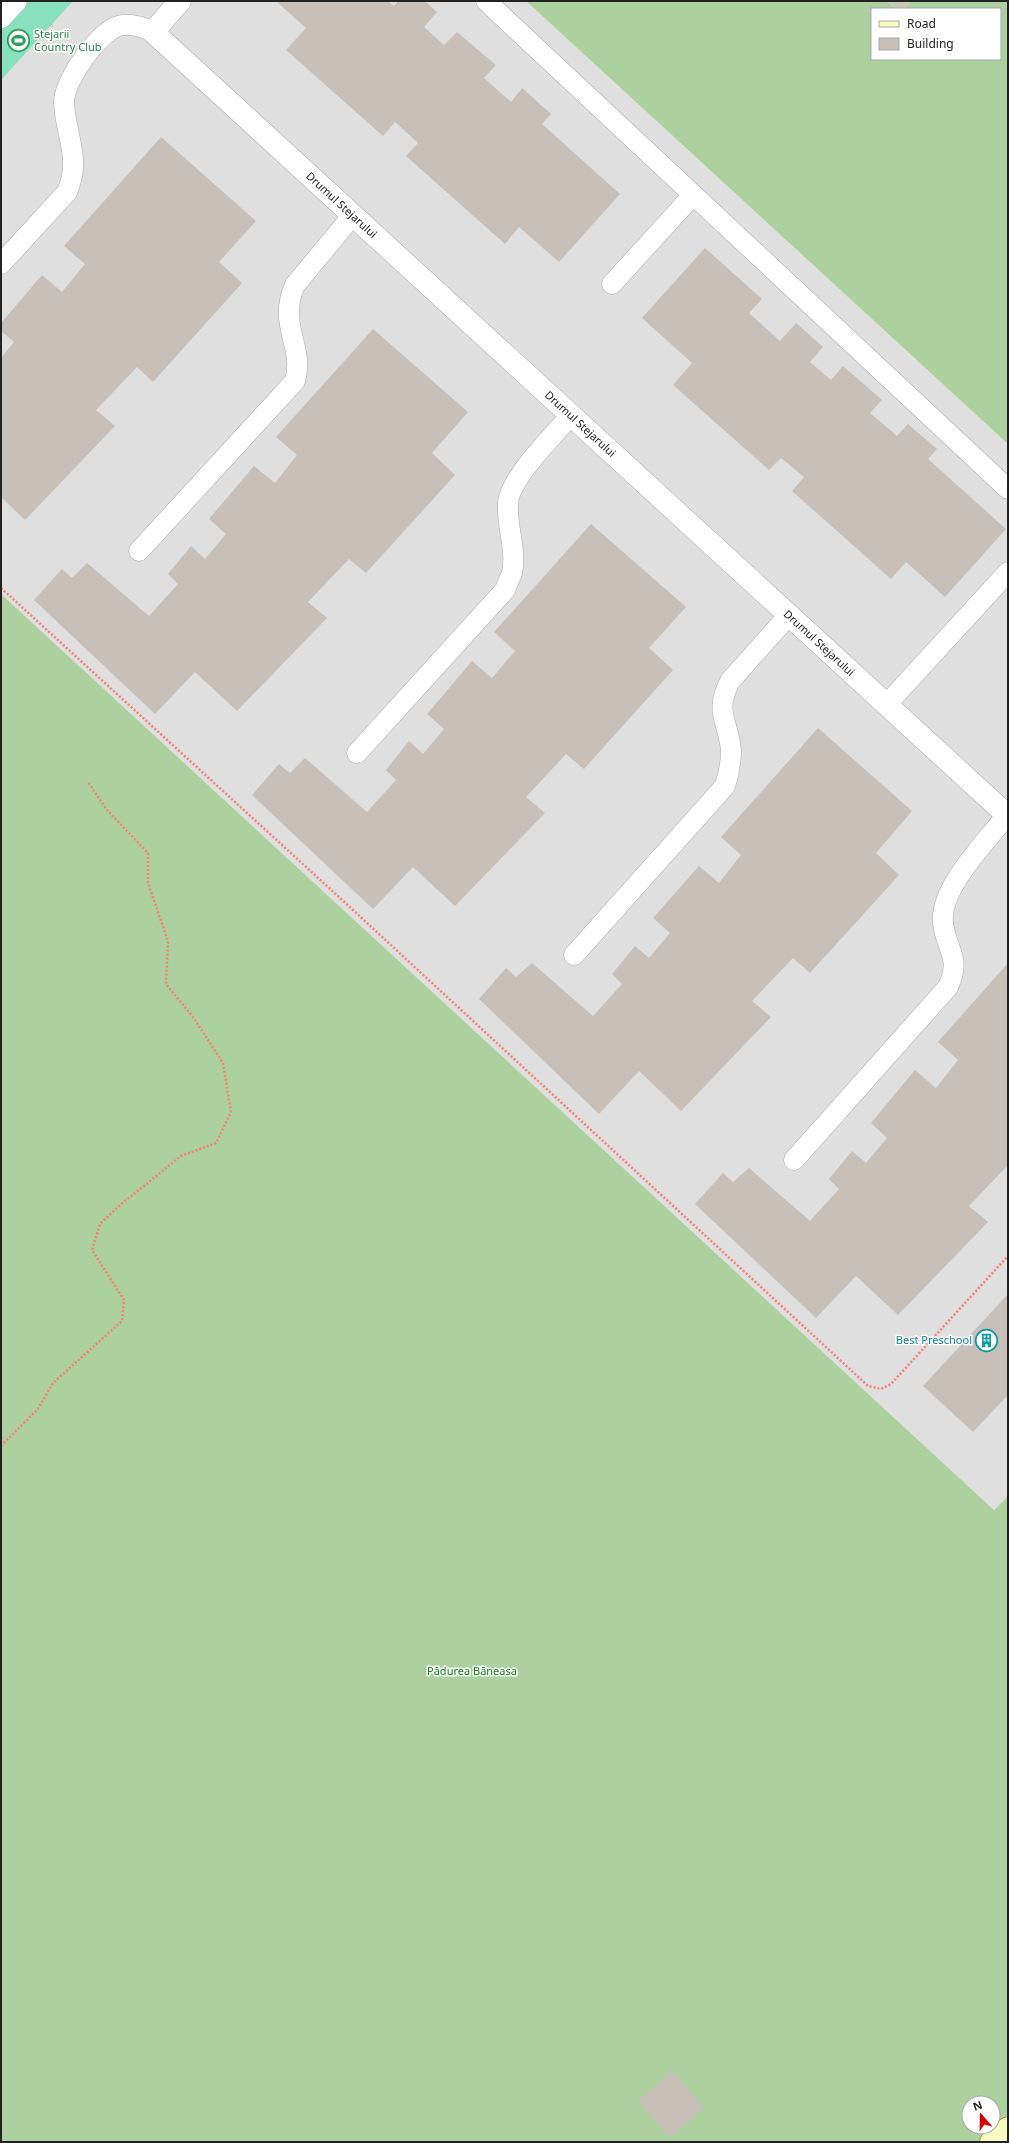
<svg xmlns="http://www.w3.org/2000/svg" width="1009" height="2143" font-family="'Noto Sans',sans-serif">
<rect width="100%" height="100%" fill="#f2efe9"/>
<path fill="#e0dfdf" d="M1 1H526L1008 444V1496L994 1510 1 594Z"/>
<path fill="#c7c7b4" d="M887 1H910L904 9H896Z"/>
<g fill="#add19e" fill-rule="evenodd">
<path d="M526 1H887L896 9H872V59H1000V9H904L910 1H1008V444Z"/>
<path d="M1 594 994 1510 1008 1496V2129L992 2142H1ZM969 2103H993V2127H969Z"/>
</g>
<path fill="#88e0be" d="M1 1H73L1 80Z"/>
<g fill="#c7bfb8">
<path d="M276 1H388L394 6 398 1H425L437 12 424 27 444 45 457 32 496 65 484 78 511 102 522 88 551 114 542 124 620 194 559 262 519 227 505 244 406 156 418 143 395 122 383 136 286 50 306 28Z"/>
<path d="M161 137 256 221 219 262 242 283 153 382 137 367 96 410 115 426 25 520 1 497V358L14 342 1 331V323L42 275 62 292 85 264 64 246Z"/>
<path d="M705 248 762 299 749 313 780 341 796 323 823 347 810 362 831 380 843 366 882 400 870 413 897 436 908 424 937 449 928 459 1006 529 945 597 906 562 891 579 792 491 804 477 781 458 769 470 673 385 692 363 642 318Z"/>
<path d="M373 329 468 412 432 453 455 475 366 573 349 559 308 602 327 618 237 711 195 672 155 714 34 600 62 569 72 578 87 563 149 616 178 584 168 574 191 546 205 559 226 534 209 519 254 466 275 483 297 455 276 437Z"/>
<path d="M591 524 686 607 649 648 673 670 584 769 566 754 526 797 545 813 455 906 413 867 373 909 252 795 279 764 290 773 305 758 367 812 396 780 386 770 409 741 423 754 444 729 427 714 472 661 492 678 515 651 494 632Z"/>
<path d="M818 728 912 811 876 853 899 875 810 973 793 958 752 1001 771 1017 681 1111 639 1071 599 1114 479 999 506 968 516 977 532 963 593 1016 622 984 612 974 635 946 649 958 670 933 653 918 699 866 719 883 741 855 721 837Z"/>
<path d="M1008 963V1165L969 1206 988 1222 898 1315 856 1276 816 1318 695 1204 723 1173 733 1182 749 1168 810 1221 839 1189 829 1179 852 1151 866 1163 887 1138 871 1123 915 1070 936 1088 958 1060 938 1042Z"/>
<path d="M1008 1294V1395L973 1432 923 1386Z"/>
<path d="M672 2071 704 2107 670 2138 638 2101Z"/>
</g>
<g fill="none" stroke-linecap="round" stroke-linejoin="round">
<defs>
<g id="lane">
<path d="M486 1 1008 489"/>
<path d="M1 264 67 192C82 158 65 135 64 102 64 80 101 27 123 25 134 24 143 27 153 32"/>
<path d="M612 284 693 195"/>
<path d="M139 551 295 381C305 346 277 325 295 285L353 215"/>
<path d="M887 704 1008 572"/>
<path d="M357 753 505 590C507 584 510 578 512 573 517 550 506 525 508 502 511 477 554 435 571 415"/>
<path d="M574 955 725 786C729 774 731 763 731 750 728 720 714 712 730 681L789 615"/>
<path d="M794 1160 948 987C962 957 946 950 943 923 939 888 987 841 1007 815"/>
</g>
<g id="street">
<path id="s1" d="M180 1 153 32 1008 816"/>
<path d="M1 17 16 1"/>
</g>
<path id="secondary" d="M991 2142 1008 2128"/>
</defs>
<use href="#lane" stroke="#a9a9a9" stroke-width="21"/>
<use href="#street" stroke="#a9a9a9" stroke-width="23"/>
<use href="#secondary" stroke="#707d05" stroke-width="23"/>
<g stroke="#fa8072" stroke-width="2.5" stroke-dasharray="2 2" stroke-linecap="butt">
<path d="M1 588 340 898 868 1386 881 1389 891 1384 1008 1256"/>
<path d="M1 1446 38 1409 53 1383 122 1321 124 1300 92 1250 100 1224 119 1206 181 1156 216 1143 231 1112 223 1063 193 1017 166 984 168 941 148 883V853L107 810 88 782"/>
</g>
<use href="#lane" stroke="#fff" stroke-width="20"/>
<use href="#street" stroke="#fff" stroke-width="22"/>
<use href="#secondary" stroke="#f7fabf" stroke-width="22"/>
</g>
<defs>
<symbol id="stadium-ring" viewBox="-11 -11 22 22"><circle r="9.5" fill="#fff" stroke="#2e9e5b" stroke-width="1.5"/><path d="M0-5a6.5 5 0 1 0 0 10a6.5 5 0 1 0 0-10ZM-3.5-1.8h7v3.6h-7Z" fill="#2e9e5b"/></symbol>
<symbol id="building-ring" viewBox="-11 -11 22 22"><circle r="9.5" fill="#fff" stroke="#0f9aa8" stroke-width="1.5"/><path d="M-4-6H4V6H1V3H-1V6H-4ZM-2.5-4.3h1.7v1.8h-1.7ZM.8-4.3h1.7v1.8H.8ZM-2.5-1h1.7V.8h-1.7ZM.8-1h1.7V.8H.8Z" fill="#0f9aa8"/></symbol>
</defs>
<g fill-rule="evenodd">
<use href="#stadium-ring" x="6" y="28" width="25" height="25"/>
<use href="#building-ring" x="974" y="1328" width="25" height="25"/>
</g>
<g text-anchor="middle" stroke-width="3" stroke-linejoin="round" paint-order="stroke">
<g font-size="11" fill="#27864d" stroke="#fff" text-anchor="start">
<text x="34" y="38">Stejarii<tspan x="34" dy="13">Country Club</tspan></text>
</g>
<g font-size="11" fill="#222" stroke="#fff">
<text dy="4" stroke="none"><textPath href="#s1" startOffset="297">Drumul Stejarului</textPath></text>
<text dy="4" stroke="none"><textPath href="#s1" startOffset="621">Drumul Stejarului</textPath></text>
<text dy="4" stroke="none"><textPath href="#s1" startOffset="945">Drumul Stejarului</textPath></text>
</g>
<g font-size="11" fill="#0d838f" stroke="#fff" text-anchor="end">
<text x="972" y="1344">Best Preschool</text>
</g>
<g font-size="11" fill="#0c8416" stroke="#fff">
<text x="472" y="1675">Pădurea Băneasa</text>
</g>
</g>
<rect width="1009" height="2143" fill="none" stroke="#222222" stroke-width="4"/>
<rect x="871" y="8" width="130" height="52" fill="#ffffff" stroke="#a7a7a7"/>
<rect x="879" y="21" width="20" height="6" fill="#f7fabf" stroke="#a7a7a7"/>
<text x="907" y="28" font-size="12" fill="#222222">Road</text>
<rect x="879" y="38" width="20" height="12" fill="#c7bfb8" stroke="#a7a7a7"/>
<text x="907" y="48" font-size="12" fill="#222222">Building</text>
<g transform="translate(981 2115) rotate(340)"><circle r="19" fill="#ffffff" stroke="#a7a7a7"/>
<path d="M0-3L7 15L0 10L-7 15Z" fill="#d40000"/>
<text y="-6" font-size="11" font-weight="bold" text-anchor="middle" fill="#222222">N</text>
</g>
</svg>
